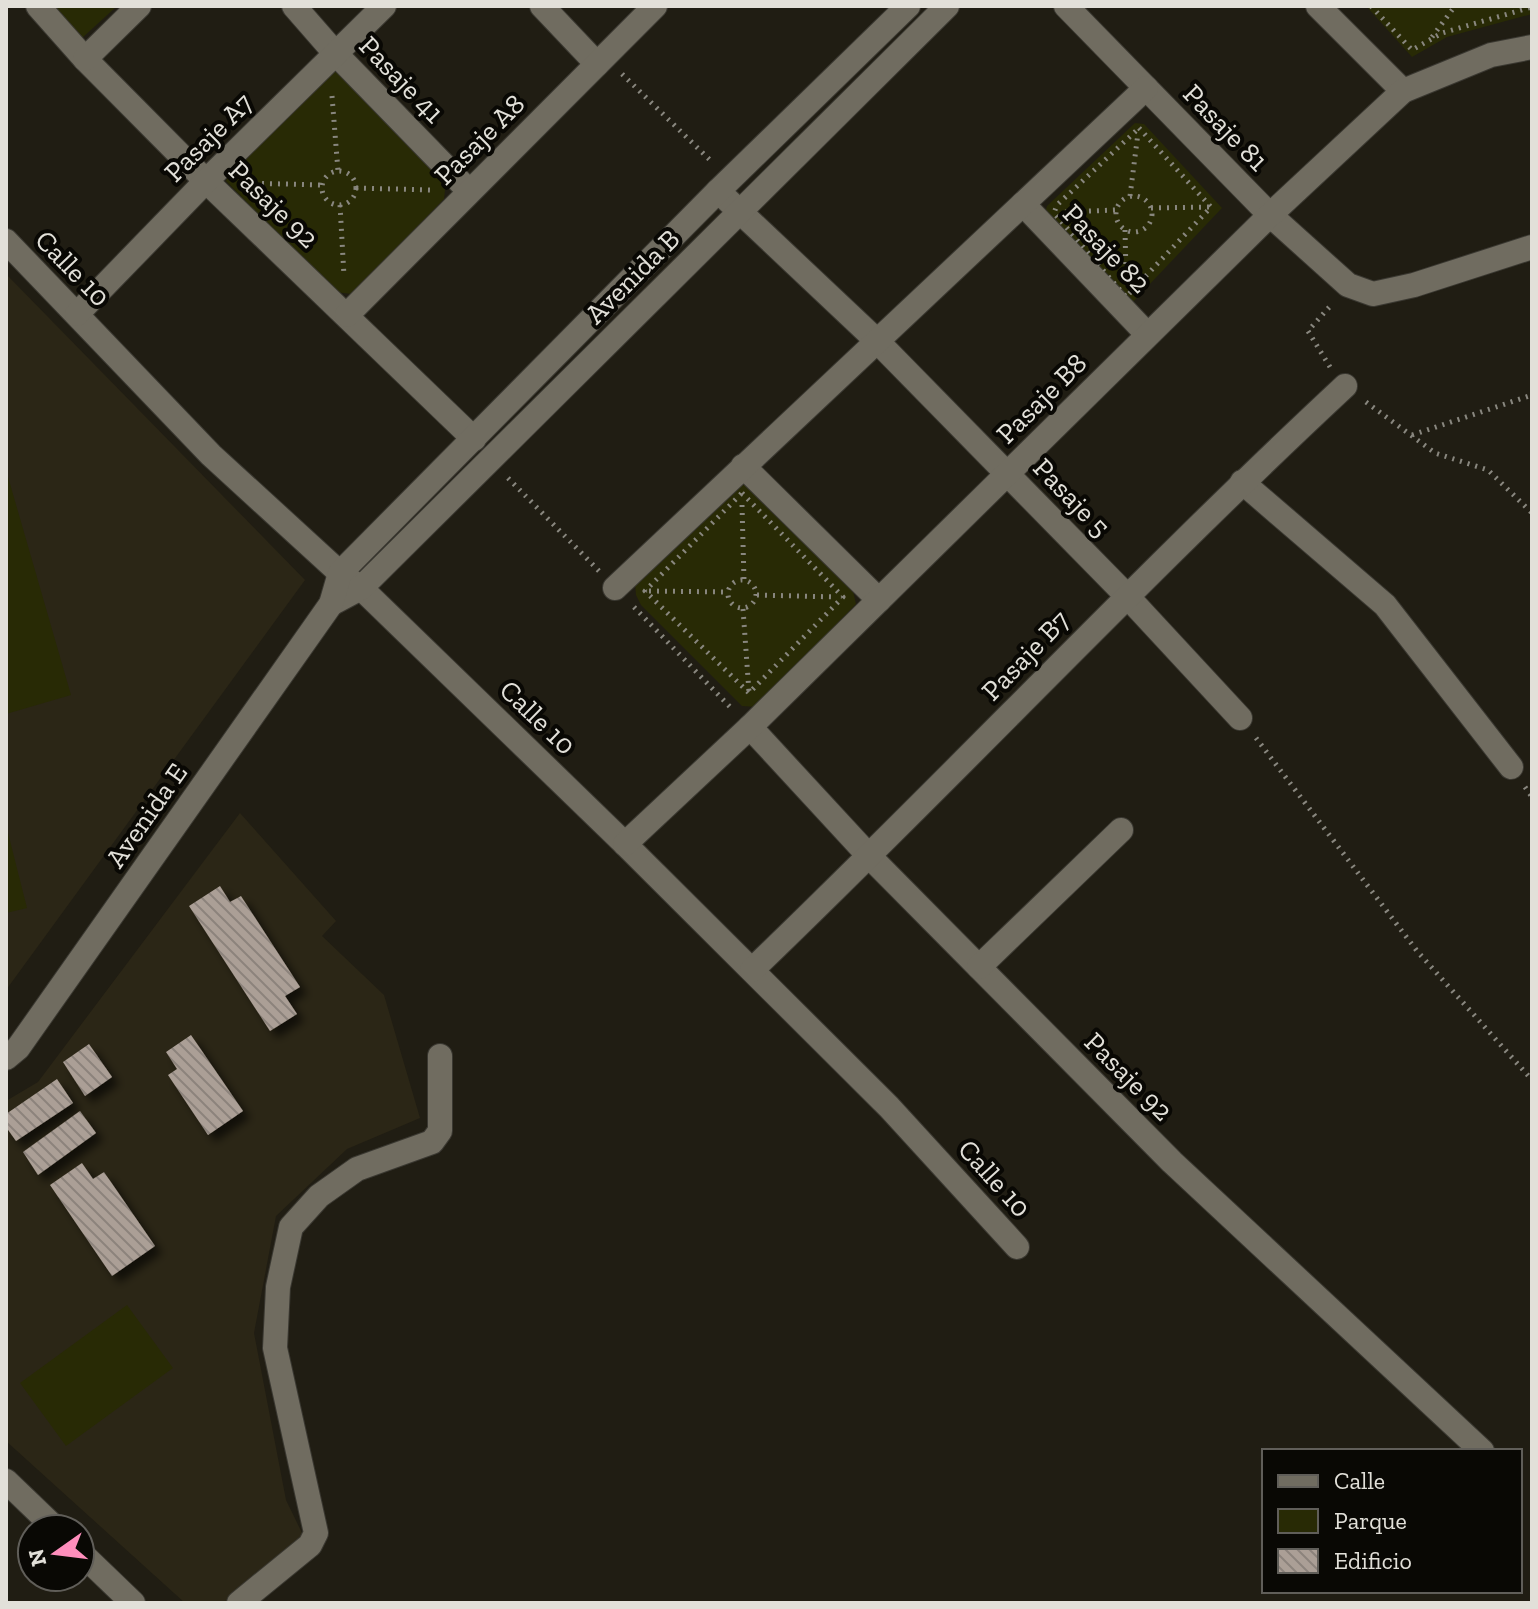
<svg xmlns="http://www.w3.org/2000/svg" width="1538" height="1609" font-family="'Zilla Slab',serif">
<defs>
<pattern id="building-back-hatch" width="6" height="6" patternUnits="userSpaceOnUse" patternTransform="scale(2)"><rect width="6" height="6" fill="#ab9f96"/><path d="M-1 5l2 2M0 0l6 6M5-1l2 2" fill="none" stroke="#8c837c"/></pattern>
<filter id="shadow"><feDropShadow dx="7" dy="7" stdDeviation="4" flood-color="#0009"/></filter>
</defs>
<rect width="100%" height="100%" fill="#201d13"/>
<g fill="#2b2616">
<path d="M6 274 305 580 6 990Z"/>
<path d="M240 813 336 921 322 936 384 995 420 1118 347 1149 276 1216 254 1333 286 1500 303 1535 224 1603H185L6 1441V1101L38 1082Z"/>
</g>
<g fill="#282a05">
<path d="M47 6H117L81 39Z"/>
<path d="M1366 6H1532V14L1447 37 1412 57Z"/>
<path d="M335 70 446 181 444 199 352 294 335 292 226 181 233 167Z"/>
<path d="M1135 123 1144 124 1222 208 1129 306 1044 217 1047 206Z"/>
<path d="M6 470 71 695 6 714Z"/>
<path d="M750 480 852 587 856 604 756 707 742 706 641 605 636 595 635 583 734 482Z"/>
<path d="M6 825 27 908 6 913Z"/>
<path d="M127 1305 173 1368 66 1446 20 1383Z"/>
</g>
<g fill="url(#building-back-hatch)" filter="url(#shadow)">
<path d="M220 886 230 902 241 896 300 987 285 996 297 1014 270 1031 189 906Z"/>
<path d="M191 1035 243 1111 208 1135 168 1075 177 1069 166 1052Z"/>
<path d="M89 1044 112 1077 85 1096 63 1062Z"/>
<path d="M57 1079 73 1103 16 1141 6 1127V1114Z"/>
<path d="M80 1111 96 1133 38 1175 23 1152Z"/>
<path d="M82 1163 93 1179 104 1172 155 1246 112 1276 50 1185Z"/>
</g>
<g fill="none" stroke-linecap="round" stroke-linejoin="round">
<defs>
<g id="minor">
<path d="M38 6 85 59 206 181 474 439"/>
<path d="M294 6 335 53 469 191"/>
<path d="M542 6 597 64"/>
<path d="M1066 6 1270 215 1348 285 1373 294 1414 285 1532 247"/>
<path d="M1318 6 1403 91"/>
<path d="M85 59 139 6"/>
<path d="M718 191 876 340 1126 595 1240 718"/>
<path d="M1023 204 1147 334"/>
<path d="M6 241 211 455 340 573 361 588 625 844 889 1107 1017 1247"/>
<path d="M77 314 206 181 384 6"/>
<path d="M347 315 655 6"/>
<path d="M743 466 879 600"/>
<path d="M1242 482 1385 605 1511 767"/>
<path d="M615 588 1146 88"/>
<path d="M750 727 870 857 1172 1162 1482 1451"/>
<path d="M625 844 750 727 1270 215 1403 91 1491 55 1532 47"/>
<path d="M979 967 1121 830"/>
<path d="M752 970C952 778 1142 575 1345 386"/>
<path d="M6 1481 56 1529"/>
<path d="M80 1552 133 1603"/>
<path d="M239 1603 310 1545 316 1533 275 1348 278 1287 291 1227 319 1196 357 1169 432 1142 440 1131V1056"/>
</g>
<g id="tertiary">
<path d="M331 604 361 588 947 6"/>
<path d="M6 1058 18 1048 331 604 340 573 718 191 908 6"/>
</g>
</defs>
<use href="#minor" stroke="#3a3831" stroke-width="26"/>
<use href="#tertiary" stroke="#3a3831" stroke-width="26"/>
<g stroke="#89877f" stroke-width="5" stroke-dasharray="2 6" stroke-linecap="butt">
<path d="M1371 6 1412 50 1442 33 1532 7"/>
<path d="M1432 37 1455 6"/>
<path d="M622 74 712 162"/>
<path d="M332 96 338 171"/>
<path d="M1139 128 1211 207 1126 297 1054 213 1057 205Z"/>
<circle cx="339" cy="188" r="17"/>
<path d="M246 183 321 185"/>
<path d="M356 188 431 190"/>
<circle cx="1134" cy="214" r="18"/>
<path d="M1130 196 1138 133"/>
<path d="M340 205 344 276"/>
<path d="M1151 208 1210 207"/>
<path d="M1065 212 1116 210"/>
<path d="M1125 230 1126 273"/>
<path d="M1330 367 1308 331 1332 304"/>
<path d="M1366 402 1435 453 1488 470 1532 513"/>
<path d="M1412 435 1532 395"/>
<path d="M508 478 599 571"/>
<path d="M742 493 843 597 749 693 645 591Z"/>
<path d="M742 505 744 580"/>
<circle cx="742" cy="594" r="14"/>
<path d="M649 591 728 592"/>
<path d="M757 595 836 597"/>
<path d="M634 607 732 709"/>
<path d="M743 609 749 692"/>
<path d="M1256 738 1417 951 1532 1080"/>
<path d="M1525 787 1532 797"/>
</g>
<use href="#minor" stroke="#706c60" stroke-width="24"/>
<use href="#tertiary" stroke="#706c60" stroke-width="24"/>
</g>
<g text-anchor="middle" stroke-width="8" stroke-linejoin="round" paint-order="stroke">
<g font-size="28" fill="#e2e0d9" stroke="#090804">
<text transform="translate(402 79) rotate(46)" y="10">Pasaje 41</text>
<text transform="translate(1226 127) rotate(46)" y="10">Pasaje 81</text>
<text transform="translate(208 137) rotate(-45)" y="10">Pasaje A7</text>
<text transform="translate(479 139) rotate(-45)" y="10">Pasaje A8</text>
<text transform="translate(274 204) rotate(44)" y="10">Pasaje 92</text>
<text transform="translate(1107 248) rotate(46)" y="10">Pasaje 82</text>
<text transform="translate(73 268) rotate(46)" y="10">Calle 10</text>
<text transform="translate(632 276) rotate(-45)" y="10">Avenida B</text>
<text transform="translate(1041 398) rotate(-45)" y="10">Pasaje B8</text>
<text transform="translate(1072 497) rotate(46)" y="10">Pasaje 5</text>
<text transform="translate(1025 655) rotate(-46)" y="10">Pasaje B7</text>
<text transform="translate(538 717) rotate(44)" y="10">Calle 10</text>
<text transform="translate(146 815) rotate(-55)" y="10">Avenida E</text>
<text transform="translate(1129 1076) rotate(45)" y="10">Pasaje 92</text>
<text transform="translate(995 1178) rotate(48)" y="10">Calle 10</text>
</g>
</g>
<rect width="1538" height="1609" fill="none" stroke="#e2e0d9" stroke-width="16"/>
<rect x="1262" y="1449" width="260" height="144" fill="#090804" stroke="#605e59" stroke-width="2"/>
<rect x="1278" y="1475" width="40" height="12" fill="#706c60" stroke="#605e59" stroke-width="2"/>
<text x="1334" y="1489" font-size="24" fill="#e2e0d9">Calle</text>
<rect x="1278" y="1509" width="40" height="24" fill="#282a05" stroke="#605e59" stroke-width="2"/>
<text x="1334" y="1529" font-size="24" fill="#e2e0d9">Parque</text>
<rect x="1278" y="1549" width="40" height="24" fill="url(#building-back-hatch)" stroke="#605e59" stroke-width="2"/>
<text x="1334" y="1569" font-size="24" fill="#e2e0d9">Edificio</text>
<g transform="translate(56 1553) rotate(256)"><circle r="38" fill="#090804" stroke="#605e59" stroke-width="2"/>
<path d="M0-6L14 30L0 20L-14 30Z" fill="#fe8ebc"/>
<text y="-12" font-size="22" font-weight="bold" text-anchor="middle" fill="#e2e0d9">N</text>
</g>
</svg>
